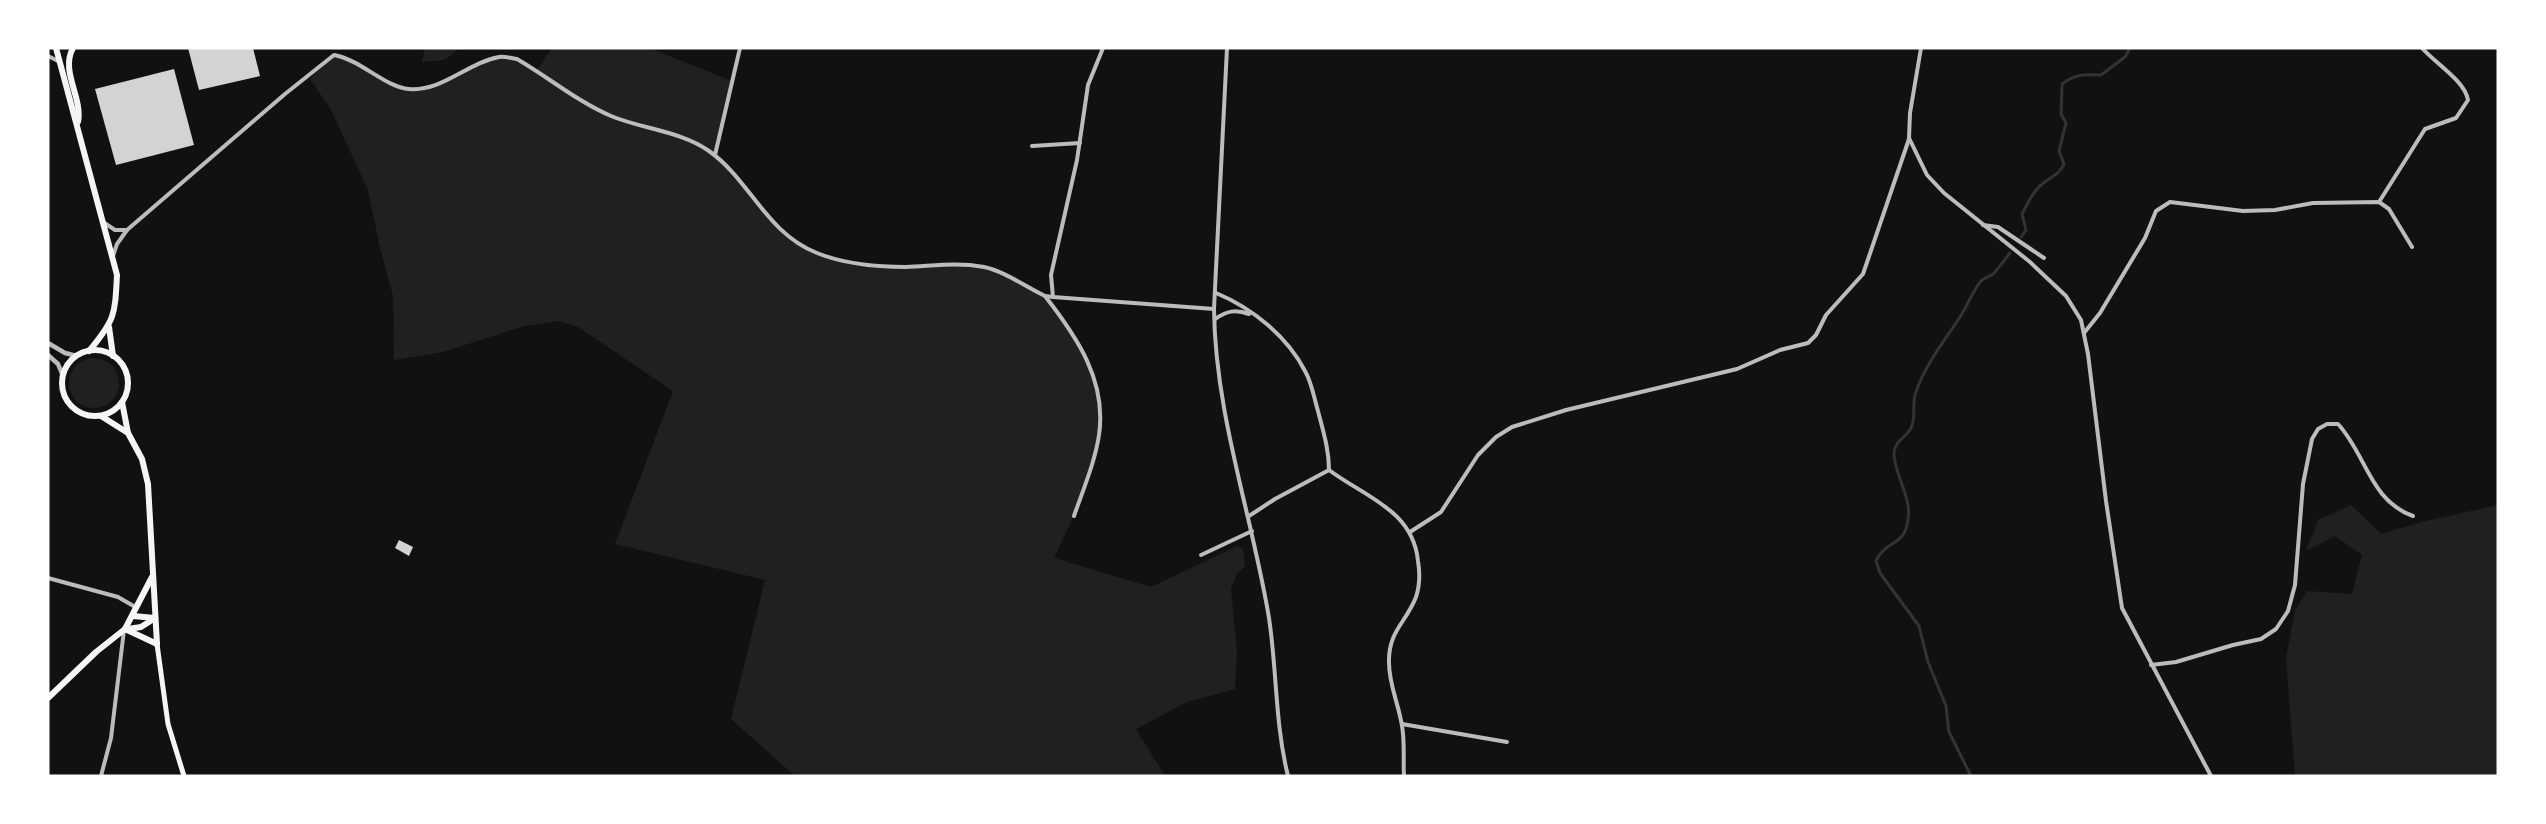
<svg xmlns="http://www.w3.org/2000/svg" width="2546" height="824" font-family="Signika,sans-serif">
<rect width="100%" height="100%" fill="#111"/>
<g fill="#202020">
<path d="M425 48H460L444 60 422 62Z"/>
<path d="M552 48H649L732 81 714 156C748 186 771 236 815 252 844 262 875 266 905 267 932 267 960 259 987 267 999 271 1032 288 1044 296 1050 300 1056 310 1061 317 1086 350 1105 391 1099 435 1094 477 1072 520 1054 558L1151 587 1237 546 1243 549 1245 566 1237 574 1231 588 1237 651 1235 689 1187 702 1136 729 1165 776H795L731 719 765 580 615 544 673 391 578 327 558 321 521 327 443 352 394 360 393 296 380 248 368 190 330 108 310 79 334 55C361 60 385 87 408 89 446 93 481 47 516 59 523 61 530 67 536 71Z"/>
<circle cx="94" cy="383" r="25"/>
<path d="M2351 505 2381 534 2421 522 2498 505V776H2295L2286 658 2295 610 2307 591 2352 594 2362 555 2335 536 2306 551 2318 520Z"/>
</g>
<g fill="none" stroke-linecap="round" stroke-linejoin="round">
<g stroke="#333" stroke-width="3">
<path d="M2021 237 2026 230 2022 214C2027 205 2031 195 2038 188 2047 178 2059 176 2064 164L2059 151 2066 123 2061 114 2062 84C2075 74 2085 74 2101 75L2125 57 2130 48"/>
<path d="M1971 776 1949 732 1946 706 1928 662 1919 626 1880 573 1876 561C1882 545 1902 543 1906 529 1916 499 1894 478 1894 453 1895 440 1906 438 1911 428 1917 416 1911 403 1916 392 1925 365 1945 340 1960 317 1968 305 1972 292 1981 281 1985 277 1989 277 1993 274 1999 268 2005 259 2010 253"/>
</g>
</g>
<g fill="#d3d3d3">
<path d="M188 48H253L260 76 199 90Z"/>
<path d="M174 69 194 145 116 165 95 89Z"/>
<path d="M399 540 413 547 409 556 395 548Z"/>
</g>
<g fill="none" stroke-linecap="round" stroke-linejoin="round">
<g stroke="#bcbcbc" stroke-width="4">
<path d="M1227 48 1214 309C1215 414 1252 515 1269 618 1277 671 1275 724 1288 776"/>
<path d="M1921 48 1910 113 1909 138 1927 175 1944 193 2030 262 2066 296 2081 320 2088 354 2106 501 2122 608 2211 776"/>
<path d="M48 56 60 62"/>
<path d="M1032 146 1080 143"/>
<path d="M715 155 740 48"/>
<path d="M2379 202 2425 129 2456 118 2468 100C2465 81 2435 63 2422 48"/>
<path d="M103 222 115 230H127"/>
<path d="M1983 225 1998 227 2044 258"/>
<path d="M113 256 117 244 127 230 285 94 334 55C361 60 385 87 409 89 442 92 467 63 499 57 504 56 511 58 517 59 548 77 578 102 611 116 642 129 681 131 709 151 750 180 766 233 817 253 844 264 878 267 906 267 933 266 957 262 984 267 1004 271 1026 287 1045 296L1053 297 1214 309"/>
<path d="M1216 293C1252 308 1287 336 1305 371 1312 383 1314 398 1318 411 1323 431 1329 449 1329 470"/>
<path d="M1045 296C1077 337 1107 381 1099 435 1095 462 1083 490 1074 516"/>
<path d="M1053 297 1051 275 1077 160 1088 85 1103 48"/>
<path d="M1215 319C1227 311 1235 309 1249 314"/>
<path d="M2084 333 2100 313 2145 238 2156 211 2170 202 2243 211 2275 210 2313 203 2379 202 2389 209 2412 247"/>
<path d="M1249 516 1275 499 1329 470C1365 497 1413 510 1418 561 1420 573 1420 585 1416 597 1406 623 1388 631 1389 663 1389 685 1399 705 1402 726 1405 742 1403 760 1404 776"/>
<path d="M1410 532 1441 512 1478 455 1496 437 1512 427 1566 410 1737 369 1780 350 1808 343 1816 335 1826 315 1863 274 1909 139"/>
<path d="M1201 555 1252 531"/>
<path d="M48 578 118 597 137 608"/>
<path d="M2151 665 2176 662 2233 645 2261 639 2276 629 2288 611 2295 585 2303 484 2312 439 2318 429 2327 424H2338C2366 454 2370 501 2413 516"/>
<path d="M1402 724 1507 742"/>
<path d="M101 776 111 738 124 630"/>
</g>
<g stroke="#bcbcbc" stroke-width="4.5">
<path d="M48 343 65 353 77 356"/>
<path d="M48 355 58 364 63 376"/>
</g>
<path stroke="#f5f5f5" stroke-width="5" d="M157 644 168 724 184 776"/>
<g stroke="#f5f5f5" stroke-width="6">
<path d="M56 48 117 275C115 315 115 320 89 351"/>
<path d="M73 48C60 71 83 98 78 122"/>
<path d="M109 327 113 356"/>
<circle cx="95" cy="383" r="33"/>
<path d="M122 402 128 433 142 459 148 484 157 644"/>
<path d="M101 416 128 433"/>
<path d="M133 616 155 618"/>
<path d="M125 629 157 644"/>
<path d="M128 629 141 627 155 618"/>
<path d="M48 698 96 652 125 629 152 577"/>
</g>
</g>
<rect width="2546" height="824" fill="none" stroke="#ffffff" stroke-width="99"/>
</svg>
